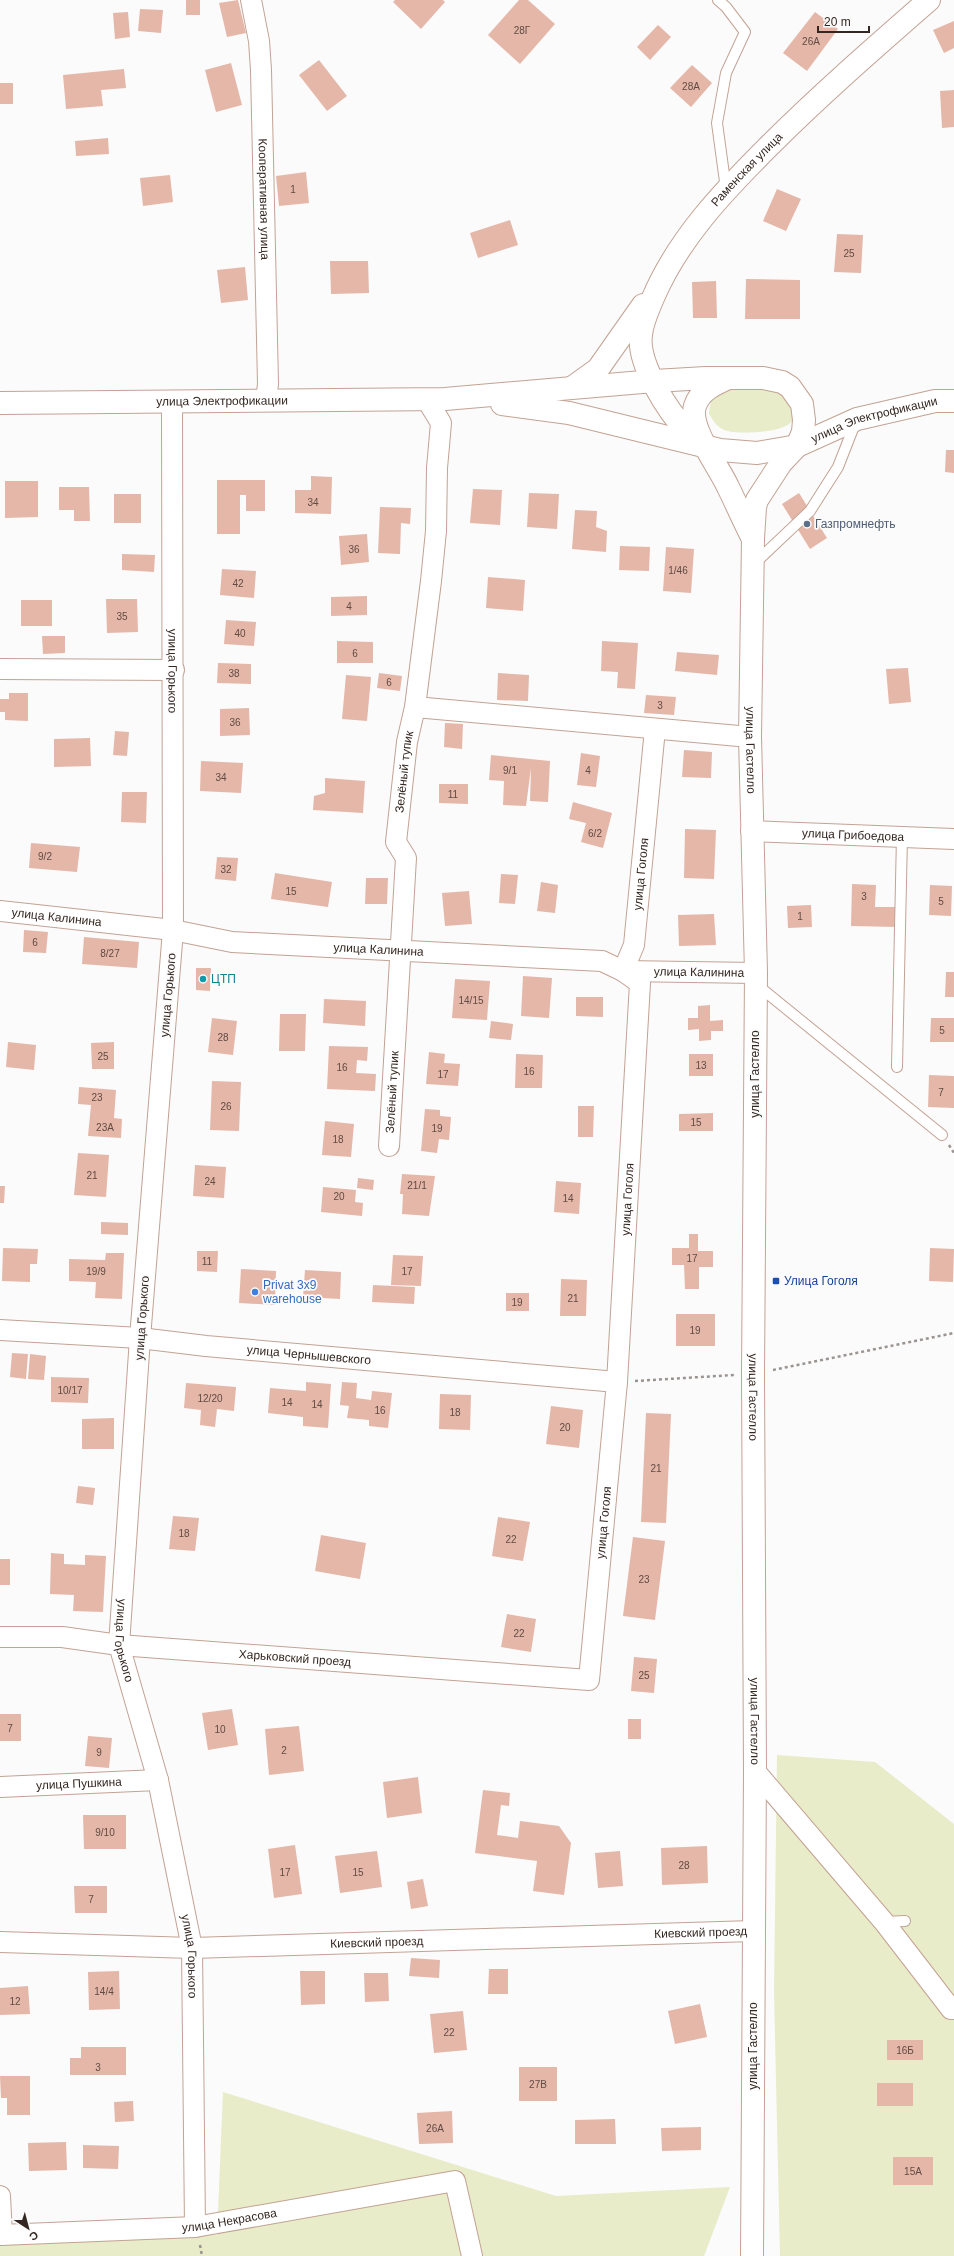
<svg xmlns="http://www.w3.org/2000/svg" width="954" height="2256" font-family="Arial,sans-serif">
<rect width="100%" height="100%" fill="#fbfbfb"/>
<g fill="#e8ecc8">
<path d="M727 387H778L794 402C793 408 795 416 792 421 785 433 736 435 724 430 717 427 713 420 709 414 710 399 714 394 727 387Z"/>
<path d="M777 1755 875 1762 954 1824V2256H780L774 1992Z"/>
<path d="M223 2092 556 2196 730 2187 704 2256H0V2242L217 2235Z"/>
</g>
<g fill="#e5b7a8">
<rect x="186" y="0" width="14" height="15"/>
<path d="M238 0 246 33 227 37 219 3Z"/>
<path d="M395 0H443L445 2 421 29 393 2Z"/>
<path d="M519 0H528L555 24 520 64 488 35Z"/>
<path d="M140 9 163 10 161 33 138 31Z"/>
<path d="M128 12 130 37 115 39 113 13Z"/>
<path d="M815 12 838 29 807 71 783 53Z"/>
<path d="M954 21V48L944 53 933 30Z"/>
<path d="M658 25 671 37 650 60 637 47Z"/>
<path d="M319 60 347 96 327 111 299 75Z"/>
<path d="M231 63 242 105 216 112 205 70Z"/>
<path d="M692 65 712 83 691 107 670 88Z"/>
<path d="M124 69 126 88 101 90 103 106 66 109 63 75Z"/>
<rect x="0" y="83" width="13" height="21"/>
<path d="M954 90V127L942 128 940 91Z"/>
<path d="M108 138 109 154 76 156 75 141Z"/>
<path d="M306 172 309 203 279 206 276 176Z"/>
<path d="M170 175 173 202 143 206 140 178Z"/>
<path d="M777 189 801 199 786 231 763 221Z"/>
<path d="M510 220 518 245 478 258 470 233Z"/>
<path d="M837 234 863 235 861 273 834 272Z"/>
<path d="M330 261H368L369 293 331 294Z"/>
<path d="M245 267 248 300 221 303 217 270Z"/>
<path d="M746 279 800 280V319H745Z"/>
<path d="M716 281 717 318H693L692 282Z"/>
<path d="M946 450H954V473L945 472Z"/>
<path d="M311 476 332 477 331 514 295 513V490H311Z"/>
<path d="M217 480H265V511H246V495H240V534H217Z"/>
<path d="M5 481H38V517L5 518Z"/>
<path d="M59 487H89L90 521H74V510H59Z"/>
<path d="M473 489 502 490 500 525 470 523Z"/>
<path d="M529 493 559 494 557 529 527 527Z"/>
<path d="M799 493 827 538 810 549 782 504Z"/>
<rect x="114" y="494" width="27" height="29"/>
<path d="M380 507 411 508 410 524 401 523 400 554 378 553Z"/>
<path d="M575 510 597 511 596 527 607 531 606 552 572 549Z"/>
<path d="M367 534 369 562 341 565 339 536Z"/>
<path d="M620 546 650 547 649 571 619 570Z"/>
<path d="M666 547 694 549 691 593 663 591Z"/>
<path d="M122 554 155 555 154 572 122 570Z"/>
<path d="M222 569 256 571 254 598 220 595Z"/>
<path d="M488 577 525 580 523 611 486 608Z"/>
<path d="M367 596V615L331 616V597Z"/>
<path d="M106 599H137L138 632 107 633Z"/>
<rect x="21" y="600" width="31" height="26"/>
<path d="M226 620 256 622 254 646 224 644Z"/>
<path d="M42 636H65V653L43 654Z"/>
<path d="M337 641 373 642V663H337Z"/>
<path d="M602 641 638 643 635 689 617 688 618 672 601 671Z"/>
<path d="M677 652 719 655 717 675 675 671Z"/>
<path d="M218 663 251 664V684L217 683Z"/>
<path d="M908 668 911 702 889 704 886 669Z"/>
<path d="M379 673 402 676 400 691 377 688Z"/>
<path d="M498 673 529 675 528 701 497 700Z"/>
<path d="M346 675 371 677 367 721 342 719Z"/>
<path d="M9 693H28V721L5 720V712H0V699H9Z"/>
<path d="M646 695 676 697 674 715 644 713Z"/>
<path d="M249 708 250 735 220 736V709Z"/>
<path d="M445 723 463 724 462 749 444 747Z"/>
<path d="M115 731 129 732 127 756 113 755Z"/>
<path d="M90 738 91 766 54 767V739Z"/>
<path d="M684 750 712 752 711 778 682 777Z"/>
<path d="M581 753 600 756 596 787 577 785Z"/>
<path d="M491 755 550 761 548 802 530 801 531 768 526 806 503 805 504 781 489 780Z"/>
<path d="M201 761 243 763 241 793 200 791Z"/>
<path d="M325 778 365 781 363 813 313 810 314 796 325 793Z"/>
<path d="M439 784H468V804L439 803Z"/>
<path d="M122 792H147L146 823 121 822Z"/>
<path d="M573 802 612 813 603 848 581 842 586 823 569 819Z"/>
<path d="M685 829 716 830 714 879 684 878Z"/>
<path d="M31 843 80 847 77 872 29 868Z"/>
<path d="M217 857 238 858 236 881 215 879Z"/>
<path d="M275 873 332 882 328 907 271 899Z"/>
<path d="M501 874 518 875 515 904 499 903Z"/>
<path d="M366 878H388L387 904H365Z"/>
<path d="M541 882 558 885 555 913 537 911Z"/>
<path d="M852 884 876 885 875 907H899L898 927 851 926Z"/>
<path d="M930 885 952 886 951 916 929 915Z"/>
<path d="M469 891 472 924 445 926 442 893Z"/>
<path d="M811 905 812 927 788 928 787 906Z"/>
<path d="M714 914 716 945 679 946 678 915Z"/>
<path d="M24 930 48 932 46 953 23 952Z"/>
<path d="M84 937 139 942 137 968 82 964Z"/>
<path d="M196 968H211L210 991 196 990Z"/>
<path d="M946 972H954V997H945Z"/>
<path d="M523 976 552 978 549 1018 521 1016Z"/>
<path d="M455 979 490 981 487 1020 452 1018Z"/>
<path d="M576 997H603V1017L576 1016Z"/>
<path d="M324 999 366 1001 365 1026 323 1023Z"/>
<path d="M710 1005V1021L723 1020V1031H711V1040L699 1041V1029L688 1030V1018H698V1006Z"/>
<path d="M280 1014H306L305 1051H279Z"/>
<path d="M212 1018 237 1021 233 1055 208 1052Z"/>
<path d="M931 1018H954V1042H930Z"/>
<path d="M491 1021 513 1024 511 1040 489 1038Z"/>
<path d="M8 1042 36 1045 34 1070 6 1067Z"/>
<path d="M114 1042V1069H92L91 1043Z"/>
<path d="M329 1046 368 1047 367 1061 357 1060 356 1073 376 1074 375 1091 327 1089Z"/>
<path d="M429 1052 445 1054 444 1063 460 1064 458 1086 426 1084Z"/>
<path d="M516 1054 543 1055 542 1088H515Z"/>
<rect x="689" y="1054" width="24" height="22"/>
<path d="M929 1075 954 1076V1108L928 1107Z"/>
<path d="M212 1081 241 1082 239 1131 210 1130Z"/>
<path d="M79 1087 116 1090 114 1118 122 1119 121 1138 88 1136 91 1105 78 1104Z"/>
<path d="M578 1106H594L593 1137H578Z"/>
<path d="M425 1109 440 1110V1116L451 1117 449 1140 439 1139 437 1153 421 1151Z"/>
<path d="M713 1113V1131H679V1114Z"/>
<path d="M325 1121 354 1124 351 1157 322 1155Z"/>
<path d="M78 1153 109 1155 106 1197 74 1195Z"/>
<path d="M195 1165 226 1167 224 1198 193 1196Z"/>
<path d="M402 1174 435 1176 429 1216 402 1214 403 1194H400Z"/>
<path d="M358 1178 374 1180 373 1190 357 1188Z"/>
<path d="M556 1181 581 1183 579 1214 554 1212Z"/>
<path d="M0 1186H5L4 1203H0Z"/>
<path d="M323 1187 356 1190 355 1202 363 1203 362 1216 321 1212Z"/>
<path d="M101 1222 128 1223V1235L101 1234Z"/>
<path d="M689 1234H698V1251H713V1267H699V1289H685L684 1265H672V1248H689Z"/>
<path d="M3 1248 38 1249 37 1264H30V1282L2 1281Z"/>
<path d="M930 1248 954 1249 953 1282 929 1281Z"/>
<path d="M197 1251H218L217 1272 197 1271Z"/>
<path d="M106 1253H124L122 1299 95 1298 96 1282 69 1281V1259L105 1260Z"/>
<path d="M393 1255 423 1256 421 1286 391 1285Z"/>
<path d="M241 1269 276 1271 275 1305 239 1303Z"/>
<path d="M305 1270 341 1272 340 1299 303 1297Z"/>
<path d="M561 1279 587 1280 586 1316H560Z"/>
<path d="M373 1285 415 1287 414 1304 372 1302Z"/>
<rect x="506" y="1293" width="23" height="18"/>
<rect x="676" y="1314" width="39" height="32"/>
<path d="M12 1353 28 1354 26 1379 10 1377Z"/>
<path d="M30 1354 46 1356 44 1380 28 1379Z"/>
<path d="M51 1377 89 1378 88 1403 51 1402Z"/>
<path d="M306 1382 331 1384 328 1428 303 1426V1417L268 1413 270 1388 306 1391Z"/>
<path d="M342 1382 357 1383 356 1398 371 1400 372 1391 392 1393 388 1428 369 1426V1420L347 1418 349 1406 340 1405Z"/>
<path d="M186 1383 236 1387 234 1411 217 1409 215 1427 200 1425 201 1410 184 1408Z"/>
<path d="M440 1394 471 1395 470 1430 439 1429Z"/>
<path d="M551 1406 583 1410 579 1448 546 1444Z"/>
<path d="M646 1413 671 1414 666 1523 641 1522Z"/>
<path d="M114 1418V1449H82V1419Z"/>
<path d="M78 1486 95 1488 93 1505 76 1503Z"/>
<path d="M173 1516 199 1518 195 1551 169 1549Z"/>
<path d="M498 1517 530 1522 523 1561 492 1556Z"/>
<path d="M321 1535 366 1543 360 1579 315 1571Z"/>
<path d="M633 1537 665 1541 655 1620 623 1616Z"/>
<path d="M51 1553 64 1554V1564L85 1565V1555L106 1556 103 1612 73 1611 74 1595 50 1594Z"/>
<rect x="0" y="1559" width="10" height="26"/>
<path d="M507 1614 536 1619 531 1652 501 1647Z"/>
<path d="M634 1657 657 1659 654 1693 631 1691Z"/>
<path d="M232 1709 238 1745 208 1750 202 1713Z"/>
<rect x="0" y="1714" width="21" height="27"/>
<rect x="628" y="1719" width="13" height="20"/>
<path d="M299 1726 304 1771 269 1775 265 1729Z"/>
<path d="M88 1736 112 1738 109 1768 85 1766Z"/>
<path d="M418 1777 422 1813 387 1818 383 1782Z"/>
<path d="M483 1790 510 1793 509 1806 501 1805 497 1835 518 1838 520 1821 559 1826 571 1843 564 1895 533 1891 537 1861 475 1853Z"/>
<path d="M83 1815H126V1849H84Z"/>
<path d="M295 1845 302 1894 274 1898 268 1849Z"/>
<path d="M707 1846 708 1883 662 1885 661 1848Z"/>
<path d="M377 1851 382 1887 340 1893 335 1856Z"/>
<path d="M620 1851 623 1886 598 1888 595 1853Z"/>
<path d="M423 1879 428 1906 411 1909 407 1882Z"/>
<path d="M74 1886H107V1913H75Z"/>
<path d="M411 1958 440 1960 439 1978 409 1976Z"/>
<path d="M489 1969H508V1994H488Z"/>
<path d="M119 1971 120 2009 89 2010 88 1972Z"/>
<path d="M300 1971H325V2004L301 2005Z"/>
<path d="M364 1973H388L389 2001 365 2002Z"/>
<path d="M28 1986 30 2014 0 2015V1988Z"/>
<path d="M700 2004 707 2037 675 2044 668 2011Z"/>
<path d="M463 2011 467 2050 434 2053 430 2014Z"/>
<rect x="887" y="2040" width="36" height="20"/>
<path d="M81 2047H126V2075H70V2058H81Z"/>
<rect x="519" y="2067" width="38" height="34"/>
<path d="M0 2076H30V2115H7V2098H1Z"/>
<rect x="877" y="2083" width="36" height="23"/>
<path d="M133 2101 134 2121 115 2122 114 2102Z"/>
<path d="M452 2111 453 2143 419 2144 417 2113Z"/>
<path d="M615 2119 616 2144H575V2120Z"/>
<path d="M701 2127V2150L662 2151 661 2128Z"/>
<path d="M66 2142 67 2170 29 2171 28 2143Z"/>
<path d="M83 2145 119 2146 118 2169 83 2168Z"/>
<rect x="893" y="2157" width="40" height="28"/>
</g>
<g fill="none" stroke-linecap="round" stroke-linejoin="round">
<defs>
<g id="service">
<path d="M718 0 726 7 745 32 726 73 717 123 726 189"/>
<path d="M754 564 810 511 838 467 856 421"/>
<path d="M757 985 942 1135"/>
<path d="M897 1067 902 836"/>
<path d="M884 1922 905 1921"/>
</g>
<g id="minor">
<path id="s1" d="M251 0 259 41 261 70 268 384 266 400"/>
<path id="s2" d="M172 401 173 930 140 1338 119 1645 158 1780 192 1948 195 2227"/>
<path d="M0 669 174 670"/>
<path d="M415 707 750 737"/>
<path id="s3" d="M751 831 954 839"/>
<path id="s4" d="M0 911 173 930 232 942 602 961 623 971 756 973"/>
<path id="s5" d="M389 1146 406 858 396 842 407 742 415 707 431 581 436 531 437 468 441 423 427 400"/>
<path id="s6" d="M0 1330 140 1338 206 1346 617 1382"/>
<path id="s7" d="M0 1637H62L119 1645 589 1680 617 1382 640 983 623 971 634 945 655 729"/>
<path d="M755 1771 884 1922 951 2009H954"/>
<path id="s8" d="M0 1787 158 1780"/>
<path id="s9" d="M0 1942 192 1948 753 1931"/>
<path d="M0 2196 2 2235"/>
<path id="s10" d="M0 2235 195 2227 455 2181 472 2256"/>
</g>
<g id="primary">
<path d="M726 379C713 385 700 391 695 406 688 427 719 467 728 487 737 505 744 522 753 539"/>
<path d="M573 387 598 369 643 305"/>
<path id="s11" d="M0 403 445 399 654 381 706 378H763L782 382 790 387 802 404 804 420 803 432 797 446 781 463 757 500 755 507 753 539 750 737 756 973 753 1374 755 1771 752 2256"/>
<path id="s12" d="M502 404 569 413 720 450 757 453 797 446 857 419 935 401H954"/>
<path id="s13" d="M706 447C700 442 693 437 687 431 668 412 637 363 641 335 642 322 648 310 653 298 678 239 723 192 768 147 819 96 874 48 929 0"/>
</g>
</defs>
<use href="#service" stroke="#c3a293" stroke-width="12"/>
<use href="#minor" stroke="#c3a293" stroke-width="22"/>
<use href="#primary" stroke="#c3a293" stroke-width="24"/>
<g stroke="#9a9491" stroke-width="2.5" stroke-dasharray="3 3" stroke-linecap="butt">
<path d="M949 1145 954 1153"/>
<path d="M773 1370 954 1333"/>
<path d="M635 1381 734 1375"/>
<path d="M200 2245 202 2256"/>
</g>
<use href="#service" stroke="#fff" stroke-width="10"/>
<use href="#minor" stroke="#fff" stroke-width="20"/>
<use href="#primary" stroke="#fff" stroke-width="22"/>
</g>
<circle fill="#5c6f8a" stroke="#fbfbfb" stroke-width="1.5" cx="807" cy="524" r="4"/>
<circle fill="#0f9aa8" stroke="#fbfbfb" stroke-width="1.5" cx="203" cy="979" r="4"/>
<rect fill="#1a4fb4" stroke="#fbfbfb" stroke-width="1.5" x="772" y="1277" width="8" height="8" rx="2"/>
<circle fill="#3f7fe0" stroke="#fbfbfb" stroke-width="1.5" cx="255" cy="1292" r="4"/>
<g text-anchor="middle" stroke-width="3.5" stroke-linejoin="round" paint-order="stroke">
<g font-size="10" fill="#604b43">
<text x="522" y="34">28Г</text>
<text x="811" y="45">26А</text>
<text x="691" y="90">28А</text>
<text x="293" y="193">1</text>
<text x="849" y="257">25</text>
<text x="313" y="506">34</text>
<text x="354" y="553">36</text>
<text x="678" y="574">1/46</text>
<text x="238" y="587">42</text>
<text x="349" y="610">4</text>
<text x="122" y="620">35</text>
<text x="240" y="637">40</text>
<text x="355" y="657">6</text>
<text x="234" y="677">38</text>
<text x="389" y="686">6</text>
<text x="660" y="709">3</text>
<text x="235" y="726">36</text>
<text x="510" y="774">9/1</text>
<text x="588" y="774">4</text>
<text x="221" y="781">34</text>
<text x="453" y="798">11</text>
<text x="595" y="837">6/2</text>
<text x="45" y="860">9/2</text>
<text x="226" y="873">32</text>
<text x="291" y="895">15</text>
<text x="864" y="900">3</text>
<text x="941" y="905">5</text>
<text x="800" y="920">1</text>
<text x="35" y="946">6</text>
<text x="110" y="957">8/27</text>
<text x="471" y="1004">14/15</text>
<text x="942" y="1034">5</text>
<text x="223" y="1041">28</text>
<text x="103" y="1060">25</text>
<text x="701" y="1069">13</text>
<text x="342" y="1071">16</text>
<text x="529" y="1075">16</text>
<text x="443" y="1078">17</text>
<text x="941" y="1096">7</text>
<text x="97" y="1101">23</text>
<text x="226" y="1110">26</text>
<text x="696" y="1126">15</text>
<text x="105" y="1131">23А</text>
<text x="437" y="1132">19</text>
<text x="338" y="1143">18</text>
<text x="92" y="1179">21</text>
<text x="210" y="1185">24</text>
<text x="417" y="1189">21/1</text>
<text x="339" y="1200">20</text>
<text x="568" y="1202">14</text>
<text x="692" y="1262">17</text>
<text x="207" y="1265">11</text>
<text x="96" y="1275">19/9</text>
<text x="407" y="1275">17</text>
<text x="573" y="1302">21</text>
<text x="517" y="1306">19</text>
<text x="695" y="1334">19</text>
<text x="70" y="1394">10/17</text>
<text x="210" y="1402">12/20</text>
<text x="287" y="1406">14</text>
<text x="317" y="1408">14</text>
<text x="380" y="1414">16</text>
<text x="455" y="1416">18</text>
<text x="565" y="1431">20</text>
<text x="656" y="1472">21</text>
<text x="184" y="1537">18</text>
<text x="511" y="1543">22</text>
<text x="644" y="1583">23</text>
<text x="519" y="1637">22</text>
<text x="644" y="1679">25</text>
<text x="10" y="1732">7</text>
<text x="220" y="1733">10</text>
<text x="284" y="1754">2</text>
<text x="99" y="1756">9</text>
<text x="105" y="1836">9/10</text>
<text x="684" y="1869">28</text>
<text x="285" y="1876">17</text>
<text x="358" y="1876">15</text>
<text x="91" y="1903">7</text>
<text x="104" y="1995">14/4</text>
<text x="15" y="2005">12</text>
<text x="449" y="2036">22</text>
<text x="905" y="2054">16Б</text>
<text x="98" y="2071">3</text>
<text x="538" y="2088">27В</text>
<text x="435" y="2132">26А</text>
<text x="913" y="2175">15А</text>
</g>
<g font-size="12" fill="#342721" stroke="#fbfbfb">
<text dy="4" stroke="none"><textPath href="#s13" startOffset="333">Раменская улица</textPath></text>
<text dy="4" stroke="none"><textPath href="#s1" startOffset="200">Кооперативная улица</textPath></text>
<text dy="4" stroke="none"><textPath href="#s11" startOffset="222">улица Электрофикации</textPath></text>
<text dy="4" stroke="none"><textPath href="#s12" startOffset="383">улица Электрофикации</textPath></text>
<text dy="4" stroke="none"><textPath href="#s2" startOffset="270">улица Горького</textPath></text>
<text dy="4" stroke="none"><textPath href="#s11" startOffset="1175">улица Гастелло</textPath></text>
<text dy="4" stroke="none"><textPath href="#s5" startOffset="378">Зелёный тупик</textPath></text>
<text dy="4" stroke="none"><textPath href="#s3" startOffset="102">улица Грибоедова</textPath></text>
<text dy="4" stroke="none"><textPath href="#s7" startOffset="1410">улица Гоголя</textPath></text>
<text dy="4" stroke="none"><textPath href="#s4" startOffset="57">улица Калинина</textPath></text>
<text dy="4" stroke="none"><textPath href="#s4" startOffset="381">улица Калинина</textPath></text>
<text dy="4" stroke="none"><textPath href="#s4" startOffset="704">улица Калинина</textPath></text>
<text transform="translate(168 995) rotate(-85)" y="4">улица Горького</text>
<text transform="translate(755 1074) rotate(-90)" y="4">улица Гастелло</text>
<text dy="4" stroke="none"><textPath href="#s5" startOffset="54">Зелёный тупик</textPath></text>
<text dy="4" stroke="none"><textPath href="#s7" startOffset="1073">улица Гоголя</textPath></text>
<text transform="translate(142 1318) rotate(-86)" y="4">улица Горького</text>
<text dy="4" stroke="none"><textPath href="#s6" startOffset="310">улица Чернышевского</textPath></text>
<text dy="4" stroke="none"><textPath href="#s11" startOffset="1822">улица Гастелло</textPath></text>
<text dy="4" stroke="none"><textPath href="#s7" startOffset="749">улица Гоголя</textPath></text>
<text dy="4" stroke="none"><textPath href="#s2" startOffset="1242">улица Горького</textPath></text>
<text dy="4" stroke="none"><textPath href="#s7" startOffset="296">Харьковский проезд</textPath></text>
<text dy="4" stroke="none"><textPath href="#s11" startOffset="2146">улица Гастелло</textPath></text>
<text dy="4" stroke="none"><textPath href="#s8" startOffset="79">улица Пушкина</textPath></text>
<text dy="4" stroke="none"><textPath href="#s9" startOffset="701">Киевский проезд</textPath></text>
<text dy="4" stroke="none"><textPath href="#s9" startOffset="377">Киевский проезд</textPath></text>
<text dy="4" stroke="none"><textPath href="#s2" startOffset="1566">улица Горького</textPath></text>
<text transform="translate(753 2046) rotate(-90)" y="4">улица Гастелло</text>
<text dy="4" stroke="none"><textPath href="#s10" startOffset="230">улица Некрасова</textPath></text>
</g>
<g font-size="12" fill="#4e5e75" stroke="#fbfbfb" text-anchor="start">
<text x="815" y="528">Газпромнефть</text>
</g>
<g font-size="12" fill="#0d838f" stroke="#fbfbfb" text-anchor="start">
<text x="211" y="983">ЦТП</text>
</g>
<g font-size="12" fill="#164399" stroke="#fbfbfb" text-anchor="start">
<text x="784" y="1285">Улица Гоголя</text>
</g>
<g font-size="12" fill="#366cbe" stroke="#fbfbfb" text-anchor="start">
<text x="263" y="1289">Privat 3x9<tspan x="263" dy="14">warehouse</tspan></text>
</g>
</g>
<g transform="translate(28 2228) rotate(144)" stroke="#fbfbfb" stroke-width="3" paint-order="stroke">
<path d="M0-3L7 15L0 10L-7 15Z" fill="#342721"/>
<text y="-6" font-size="11" font-weight="bold" text-anchor="middle" fill="#342721">С</text>
</g>
<path d="M818 26v6h51v-6" fill="none" stroke="#342721" stroke-width="2"/>
<text x="824" y="26" font-size="12" fill="#342721" stroke="#fbfbfb" stroke-width="3" paint-order="stroke">20 m</text>
</svg>
